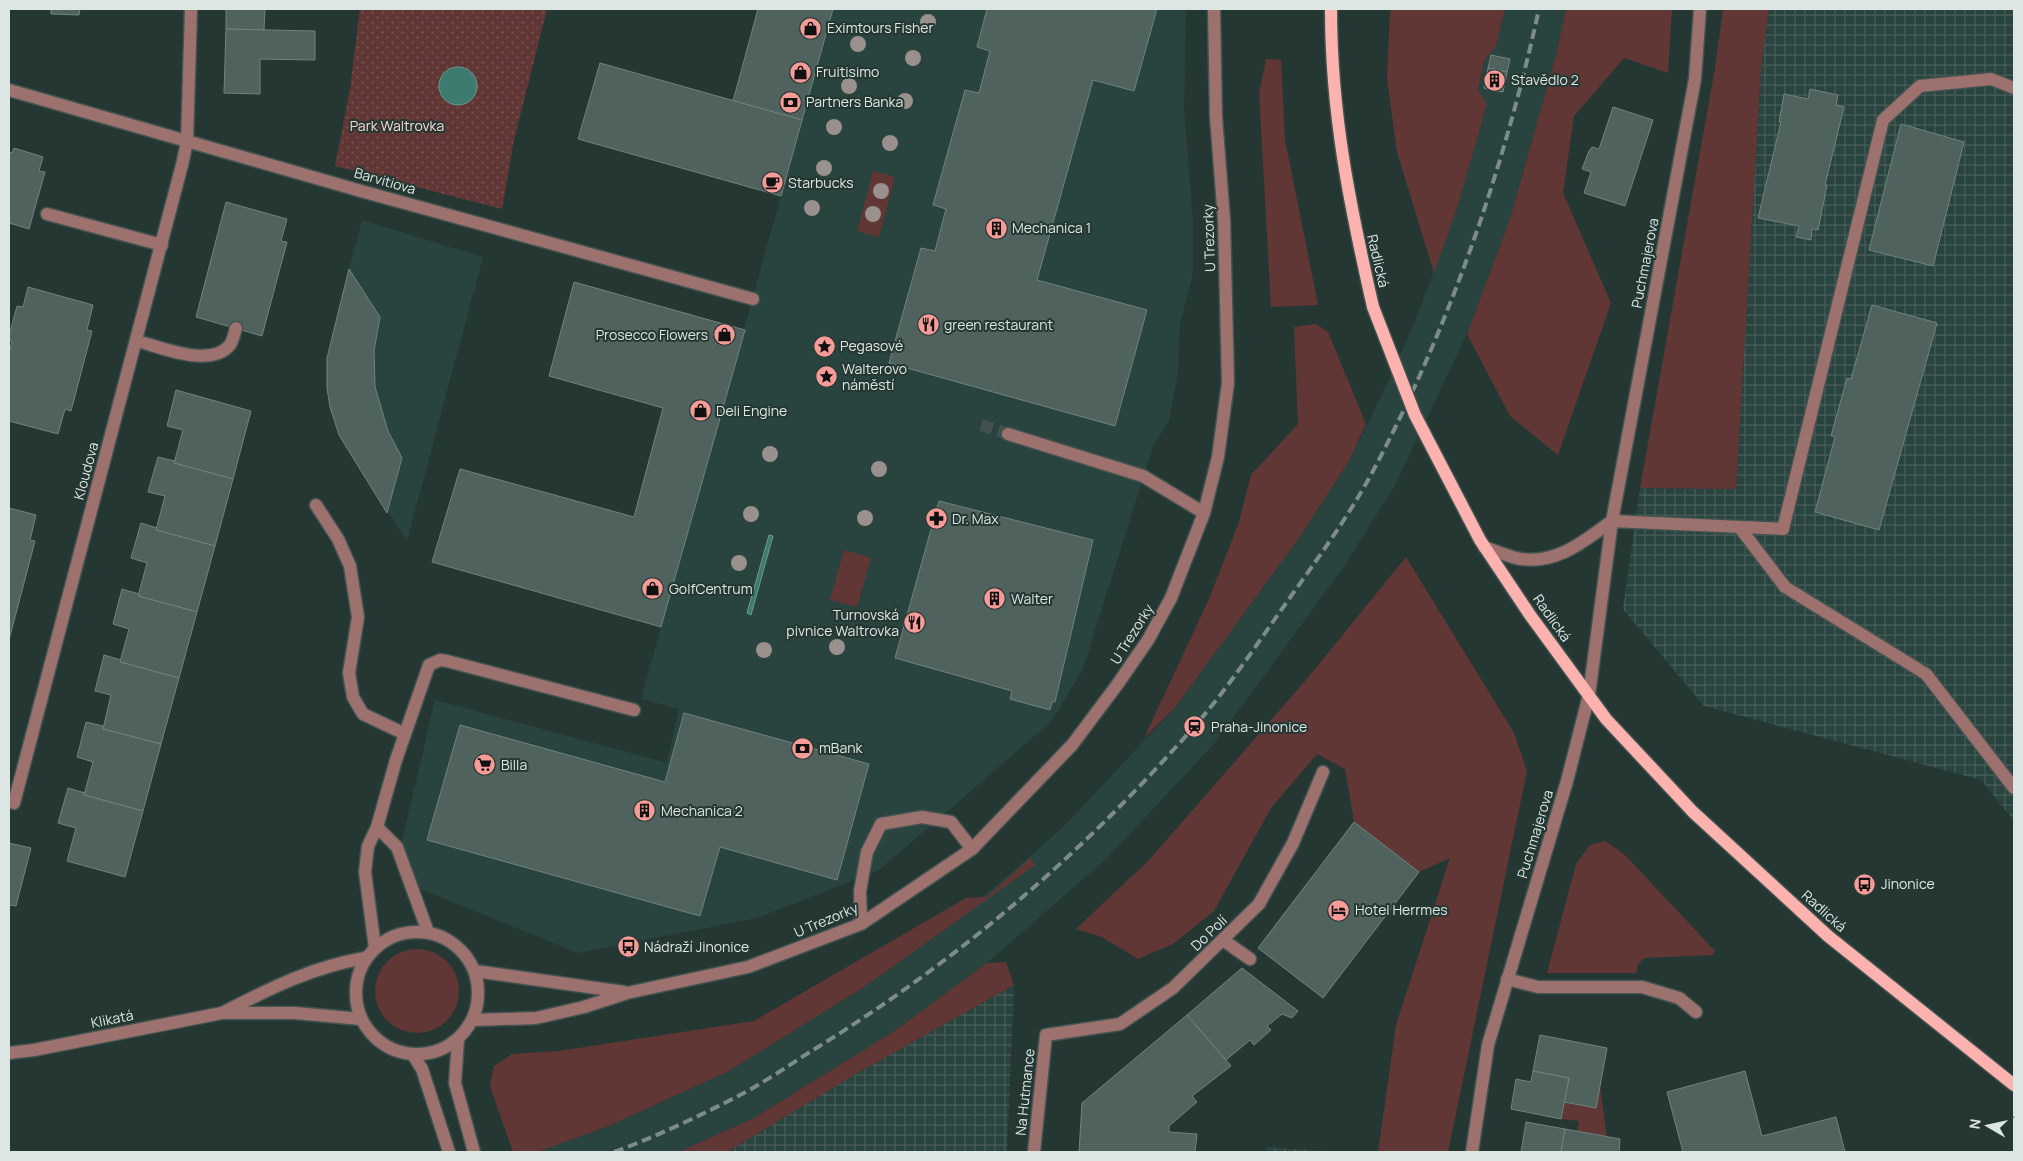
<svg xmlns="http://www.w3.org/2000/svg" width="2023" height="1161" font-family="Manrope,sans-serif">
<defs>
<pattern id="industrial-grid" width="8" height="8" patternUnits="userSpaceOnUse" patternTransform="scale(1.25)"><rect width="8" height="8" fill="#29433e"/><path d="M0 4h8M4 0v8" fill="none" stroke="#475e5a"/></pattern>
<pattern id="park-dots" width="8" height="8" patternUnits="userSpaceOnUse" patternTransform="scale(1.25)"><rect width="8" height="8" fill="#613736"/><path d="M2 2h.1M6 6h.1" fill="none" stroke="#775453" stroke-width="1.8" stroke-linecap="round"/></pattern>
</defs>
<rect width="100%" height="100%" fill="#253733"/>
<g fill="#29433e">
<path d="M833 9H1186L1184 109 1193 220V273L1180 324 1178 372 1169 421 1153 446 1083 669 1051 722 879 870 757 918 578 953 420 889 399 854 435 700 667 763 679 709 641 699Z"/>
<path d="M1505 9H1566L1556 55 1510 219 1467 334 1394 487 1343 568 1214 744 1106 859 987 963 893 1032 754 1118 679 1152H538L611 1125 729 1071 864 987 954 922 1034 853 1069 821 1174 709 1299 538 1349 461 1389 380 1418 314 1457 208 1487 104 1478 89 1484 61 1496 46Z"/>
<path d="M362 220 483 257 407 541 344 442 330 407 326 377 332 334Z"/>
</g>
<g fill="url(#industrial-grid)">
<path d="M1769 9H2014V821L1981 780 1704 706 1623 609 1640 488 1736 489 1761 69Z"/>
<path d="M1014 985 1007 1152H727L856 1074Z"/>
<path d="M1267 1147 1337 1152H1267Z"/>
</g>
<g fill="#613736">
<path d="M1390 9H1505L1496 46 1484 61 1478 89 1487 104 1457 208 1434 273 1397 152 1387 79Z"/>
<path d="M1566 9H1672L1668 73 1624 58 1574 116 1563 193 1611 303 1558 455 1510 416 1467 334 1510 219 1556 55Z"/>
<path d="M1723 9H1769L1761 69 1736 489 1640 488 1715 68Z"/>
<path d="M1266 59 1281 60 1285 140 1318 305 1271 307 1259 93Z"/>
<path d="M873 171 895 177 879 237 857 231Z"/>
<path d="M1316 324 1328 332 1366 424 1349 461 1299 538 1174 709 1144 738 1209 599 1239 522 1251 475 1298 424 1294 327Z"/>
<path d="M844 550 871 558 857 607 830 600Z"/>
<path d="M1406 557 1514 733 1527 771 1448 1152H1378L1396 1025 1450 858 1419 872 1354 822 1345 769 1317 754 1271 808 1214 911 1173 944 1138 959 1102 937 1076 929 1150 859 1306 680Z"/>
<path d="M1605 841 1624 854 1715 951 1712 955 1644 958 1638 964 1636 973H1547L1576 864 1590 845Z"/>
<path d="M1030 858 1035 865 864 987 729 1071 611 1125 538 1152H513L490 1086 494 1066 512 1054 559 1051 754 1021 966 898 987 897Z"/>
<circle cx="417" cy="991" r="42"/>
<path d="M1006 962 1014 985 856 1074 727 1152H679L754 1118 893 1032 987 963Z"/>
<path d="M1600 1087 1607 1137 1577 1131 1579 1121 1561 1119 1564 1102 1596 1108Z"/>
</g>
<path fill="url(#park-dots)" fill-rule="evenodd" d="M360 9H547L514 140 502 209 335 166 350 89ZM457 67 469 70C475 80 480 86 473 97L444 99 439 87 447 71Z"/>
<g fill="#3d7a6f" stroke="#6d9b92">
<circle cx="458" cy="86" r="19"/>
<path d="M769 535 773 536 751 615 747 613Z"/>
</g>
<g fill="#50625e" stroke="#70837f">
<path d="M51 9H80L79 15 51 14Z"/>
<path d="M226 9H265L264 30 226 29Z"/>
<path d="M758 9H833L802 120 733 101Z"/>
<path d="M987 9H1157L1134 91 1093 80 1037 280 1147 310 1115 426 889 363 921 248 935 251 946 209 933 205 965 90 979 93 990 51 977 47Z"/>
<path d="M226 29 315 31V60L260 59V94L224 93Z"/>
<path d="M1491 55 1510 59 1507 72 1488 68Z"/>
<path d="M600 63 802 120 781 196 578 139Z"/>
<path d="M1488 68 1507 72 1503 92 1484 88Z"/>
<path d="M1810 89 1838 95 1836 105 1844 107 1825 185H1827L1818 230 1812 229 1811 240 1796 237 1799 226 1758 218 1781 122H1779L1784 94 1808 99Z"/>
<path d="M1613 107 1653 120 1625 206 1584 193 1591 172 1582 169 1589 151 1592 147 1599 149Z"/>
<path d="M1901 124 1964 142 1933 266 1869 250Z"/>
<path d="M14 148 43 157 39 171 45 172 29 229 9 223V152L12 153Z"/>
<path d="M226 202 287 219 281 241 287 242 262 336 196 317Z"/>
<path d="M349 269 380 317 374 351 375 387 388 431 402 458 387 513 339 435 330 407 327 388V358Z"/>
<path d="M574 282 745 330 661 627 432 562 460 469 634 517 663 408 549 376Z"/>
<path d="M28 287 93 305 87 330 92 331 71 411 65 409 58 434 9 421V354L12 341 9 340V336L17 306 23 307Z"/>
<path d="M1872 305 1937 323 1879 530 1815 512 1835 437 1831 436 1847 378 1851 379Z"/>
<path d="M176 390 251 411 233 479 174 463 183 430 167 426Z"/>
<path d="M158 457 175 461 174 463 233 479 215 546 156 530 165 496 148 492Z"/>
<path d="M939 501 1093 540 1055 702H1052L1050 710 1010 699 1012 691 895 658Z"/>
<path d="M9 508 36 515 30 540 35 541 9 640Z"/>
<path d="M141 523 157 528 156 530 215 546 197 612 138 596 147 563 131 558Z"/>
<path d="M122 589 139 594 138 596 197 612 179 678 120 662 129 629 113 624Z"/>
<path d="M104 655 121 660 120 662 179 678 161 744 103 729 111 695 95 691Z"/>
<path d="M684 713 869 764 837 880 720 847 700 916 427 840 460 725 665 782Z"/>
<path d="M86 722 103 726V729L161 744 143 811 84 795 93 762 77 757Z"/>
<path d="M68 788 85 793 84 795 143 811 125 877 67 861 76 828 58 823Z"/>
<path d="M1354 822 1419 872 1323 998 1258 948Z"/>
<path d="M9 843 31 848 16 906 9 905Z"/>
<path d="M1242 968 1298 1011 1292 1018 1282 1014 1267 1026 1271 1030 1254 1045 1250 1040 1226 1060 1187 1015Z"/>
<path d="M1187 1015 1231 1066 1192 1096 1197 1102 1169 1126V1132L1197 1134 1195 1152H1079L1082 1103Z"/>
<path d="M1540 1035 1607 1048 1596 1108 1564 1102 1569 1078 1533 1071Z"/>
<path d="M1533 1071 1569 1078 1561 1119 1511 1109 1516 1079 1531 1082Z"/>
<path d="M1745 1071 1762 1136 1836 1117 1845 1152H1683L1667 1092Z"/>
<path d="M1526 1122 1565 1129 1561 1152H1521Z"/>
<path d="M1565 1129 1620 1139 1619 1152H1561Z"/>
</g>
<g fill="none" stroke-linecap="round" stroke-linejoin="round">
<path stroke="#40514e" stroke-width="12" stroke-dasharray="12 6" stroke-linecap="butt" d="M981 425 1008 434"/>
<defs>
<g id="minor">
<path d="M9 90 361 191 753 299"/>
<path d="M47 214 162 245"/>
<path d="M137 341C161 347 209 368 229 346 233 342 234 334 236 328"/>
<path d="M1008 434 1143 476 1204 513"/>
<path d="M316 505 338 539 350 566 358 617 349 673 353 697 363 714 405 734"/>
<path d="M1612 521 1783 529 1883 120 1920 86 1991 79 2014 88"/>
<path d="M1740 528 1785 587 1926 674 2014 788"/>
<path d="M1484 547C1496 551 1509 557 1521 559 1558 564 1584 541 1612 521"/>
<path d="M9 801 14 803 182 165 187 142 191 9"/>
<path d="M377 827 397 847 428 932"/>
<path d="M861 924 860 891 867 852 881 824 922 817 951 822 972 849"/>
<circle cx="417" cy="993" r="61"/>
<path d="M1223 940 1250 959"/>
<path d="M375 948 365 872 368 846 377 827 396 760 429 665 440 660 447 661 634 710"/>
<path d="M475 971 624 992"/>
<path d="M1507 979 1538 987H1642L1679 998 1696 1012"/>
<path d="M224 1012C271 988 312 967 365 958"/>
<path d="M473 1020 536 1018 584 1007 627 993 748 967 861 924 972 849 1072 745 1117 685 1148 640 1171 598 1204 513 1218 457 1228 383 1224 219 1216 117 1214 9"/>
<path d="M458 1040 455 1083 474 1152"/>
<path d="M9 1053 34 1050 222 1013H295L361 1019"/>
<path d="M413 1055 422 1069 449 1152"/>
<path d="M1034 1152 1046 1035 1120 1024 1173 988 1259 904 1293 843 1323 772"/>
<path d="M1472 1152 1488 1045 1567 781 1589 695 1612 521 1695 79 1700 9"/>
</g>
<g id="major">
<path d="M1331 9C1331 114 1350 206 1373 307"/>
<path d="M1480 540 1530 615 1606 719 1693 812 1828 936 2014 1085"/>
</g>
</defs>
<use href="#minor" stroke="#42534f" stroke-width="15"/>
<use href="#major" stroke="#42534f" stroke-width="15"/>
<use href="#minor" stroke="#9d716e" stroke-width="12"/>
<use href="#major" stroke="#fcb3af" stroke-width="12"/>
<path stroke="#7d8c89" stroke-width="4" stroke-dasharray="10 5" stroke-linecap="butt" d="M614 1152C653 1138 702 1115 740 1095 767 1081 792 1063 818 1047 961 958 1081 855 1192 729 1226 691 1255 647 1284 606 1315 562 1348 518 1373 471 1450 326 1504 169 1539 9"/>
<defs>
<path id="major-bridge" d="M1373 307 1415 415 1480 540"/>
</defs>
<use href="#major-bridge" stroke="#42534f" stroke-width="15" stroke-linecap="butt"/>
<use href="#major-bridge" stroke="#fcb3af" stroke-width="12"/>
</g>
<g fill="#9a908d">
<circle cx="928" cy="22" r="8"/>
<circle cx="858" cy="44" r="8"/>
<circle cx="913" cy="58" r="8"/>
<circle cx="849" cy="86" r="8"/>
<circle cx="905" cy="101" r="8"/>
<circle cx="834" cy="127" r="8"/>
<circle cx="890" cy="143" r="8"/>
<circle cx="824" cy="168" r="8"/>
<circle cx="881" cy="191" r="8"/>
<circle cx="812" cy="208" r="8"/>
<circle cx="873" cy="214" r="8"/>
<circle cx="770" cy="454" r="8"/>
<circle cx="879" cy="469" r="8"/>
<circle cx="751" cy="514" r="8"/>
<circle cx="865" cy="518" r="8"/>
<circle cx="739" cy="563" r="8"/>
<circle cx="837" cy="647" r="8"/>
<circle cx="764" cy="650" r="8"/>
</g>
<defs>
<symbol id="shop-disc" viewBox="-11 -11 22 22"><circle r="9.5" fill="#f59b98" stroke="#253733"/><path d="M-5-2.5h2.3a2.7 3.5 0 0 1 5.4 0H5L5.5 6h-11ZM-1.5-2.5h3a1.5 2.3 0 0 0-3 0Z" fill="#111"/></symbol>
<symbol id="building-disc" viewBox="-11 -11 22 22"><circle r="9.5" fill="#f59b98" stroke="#253733"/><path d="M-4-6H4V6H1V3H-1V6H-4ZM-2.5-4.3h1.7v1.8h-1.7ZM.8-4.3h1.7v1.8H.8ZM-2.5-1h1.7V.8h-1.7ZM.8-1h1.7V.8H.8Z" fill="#111"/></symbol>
<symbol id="bank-disc" viewBox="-11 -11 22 22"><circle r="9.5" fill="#f59b98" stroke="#253733"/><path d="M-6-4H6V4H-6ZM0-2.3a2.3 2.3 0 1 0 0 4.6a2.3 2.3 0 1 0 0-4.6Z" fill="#111"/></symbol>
<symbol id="cafe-disc" viewBox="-11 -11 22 22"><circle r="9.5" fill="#f59b98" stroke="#253733"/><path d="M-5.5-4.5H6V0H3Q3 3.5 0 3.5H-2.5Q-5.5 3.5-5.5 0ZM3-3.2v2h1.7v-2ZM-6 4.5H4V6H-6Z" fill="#111"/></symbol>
<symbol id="restaurant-disc" viewBox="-11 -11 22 22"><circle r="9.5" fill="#f59b98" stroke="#253733"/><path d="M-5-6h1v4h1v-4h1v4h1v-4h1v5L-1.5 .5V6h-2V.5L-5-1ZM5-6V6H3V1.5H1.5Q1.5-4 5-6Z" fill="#111"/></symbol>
<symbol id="sight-disc" viewBox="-11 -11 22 22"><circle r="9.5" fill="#f59b98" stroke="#253733"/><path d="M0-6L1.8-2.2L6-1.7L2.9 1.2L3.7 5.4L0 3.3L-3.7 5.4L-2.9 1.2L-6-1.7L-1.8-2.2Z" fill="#111"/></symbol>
<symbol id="pharmacy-disc" viewBox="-11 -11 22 22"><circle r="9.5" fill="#f59b98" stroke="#253733"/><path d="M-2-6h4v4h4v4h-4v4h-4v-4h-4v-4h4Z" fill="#111"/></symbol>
<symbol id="station-disc" viewBox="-11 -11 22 22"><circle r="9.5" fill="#f59b98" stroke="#253733"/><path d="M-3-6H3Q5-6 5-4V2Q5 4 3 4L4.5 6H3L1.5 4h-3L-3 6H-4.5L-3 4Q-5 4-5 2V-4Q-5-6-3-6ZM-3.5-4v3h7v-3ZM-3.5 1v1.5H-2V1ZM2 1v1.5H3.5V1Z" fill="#111"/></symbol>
<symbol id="supermarket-disc" viewBox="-11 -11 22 22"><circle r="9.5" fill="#f59b98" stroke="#253733"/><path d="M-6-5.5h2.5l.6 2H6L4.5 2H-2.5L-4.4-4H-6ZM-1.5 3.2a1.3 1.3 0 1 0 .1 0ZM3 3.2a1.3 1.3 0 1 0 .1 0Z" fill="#111"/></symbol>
<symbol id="bus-disc" viewBox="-11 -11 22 22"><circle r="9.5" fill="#f59b98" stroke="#253733"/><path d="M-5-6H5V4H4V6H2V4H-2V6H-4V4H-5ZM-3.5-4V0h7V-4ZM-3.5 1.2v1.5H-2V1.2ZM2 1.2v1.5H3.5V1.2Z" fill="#111"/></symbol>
<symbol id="hotel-disc" viewBox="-11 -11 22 22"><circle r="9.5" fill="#f59b98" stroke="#253733"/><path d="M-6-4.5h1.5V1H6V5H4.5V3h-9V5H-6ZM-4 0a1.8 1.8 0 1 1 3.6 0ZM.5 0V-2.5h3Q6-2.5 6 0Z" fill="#111"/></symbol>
</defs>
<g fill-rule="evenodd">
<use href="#shop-disc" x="798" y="16" width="25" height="25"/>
<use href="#shop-disc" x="788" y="60" width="25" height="25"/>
<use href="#building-disc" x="1482" y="68" width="25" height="25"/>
<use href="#bank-disc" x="778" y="90" width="25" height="25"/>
<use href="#cafe-disc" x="760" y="170" width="25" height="25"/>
<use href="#building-disc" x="984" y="216" width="25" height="25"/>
<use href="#restaurant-disc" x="916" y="312" width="25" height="25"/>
<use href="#shop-disc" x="712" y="322" width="25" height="25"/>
<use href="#sight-disc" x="812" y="334" width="25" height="25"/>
<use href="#sight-disc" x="814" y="364" width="25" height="25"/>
<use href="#shop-disc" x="688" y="398" width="25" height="25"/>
<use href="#pharmacy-disc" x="924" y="506" width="25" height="25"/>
<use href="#shop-disc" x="640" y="576" width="25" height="25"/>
<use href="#building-disc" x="982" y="586" width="25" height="25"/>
<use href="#restaurant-disc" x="902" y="610" width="25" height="25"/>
<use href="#station-disc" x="1182" y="714" width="25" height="25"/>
<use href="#bank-disc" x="790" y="736" width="25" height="25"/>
<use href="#supermarket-disc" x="472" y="752" width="25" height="25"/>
<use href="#building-disc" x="632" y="798" width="25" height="25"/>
<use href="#bus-disc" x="1852" y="872" width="25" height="25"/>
<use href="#hotel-disc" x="1326" y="898" width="25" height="25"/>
<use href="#bus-disc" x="616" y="934" width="25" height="25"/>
</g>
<g text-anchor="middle" stroke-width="4" stroke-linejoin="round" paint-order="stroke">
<g font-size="14" fill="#dce7e4" stroke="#253733" text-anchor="start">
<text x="827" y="33">Eximtours Fisher</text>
<text x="816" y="77">Fruitisimo</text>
<text x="1511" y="85">Stavědlo 2</text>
<text x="806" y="107">Partners Banka</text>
<text x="788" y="188">Starbucks</text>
<text x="1012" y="233">Mechanica 1</text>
<text x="944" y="330">green restaurant</text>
<text x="708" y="340" text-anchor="end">Prosecco Flowers</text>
<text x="840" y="351">Pegasové</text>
<text x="842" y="374">Walterovo<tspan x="842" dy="16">náměstí</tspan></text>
<text x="716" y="416">Deli Engine</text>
<text x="952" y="524">Dr. Max</text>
<text x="669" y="594">GolfCentrum</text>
<text x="1011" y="604">Walter</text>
<text x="899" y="620" text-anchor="end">Turnovská<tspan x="899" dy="16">pivnice Waltrovka</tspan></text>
<text x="1211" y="732">Praha-Jinonice</text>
<text x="819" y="753">mBank</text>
<text x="501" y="770">Billa</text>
<text x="661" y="816">Mechanica 2</text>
<text x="1881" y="889">Jinonice</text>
<text x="1355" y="915">Hotel Herrmes</text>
<text x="644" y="952">Nádraží Jinonice</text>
</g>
<g font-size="14" fill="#fad8d6" stroke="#253733">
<text x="397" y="131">Park Waltrovka</text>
</g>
<g font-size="14" fill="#dce7e4" stroke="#253733">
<text transform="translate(385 181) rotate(16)" y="5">Barvitiova</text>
<text transform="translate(1209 238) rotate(-92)" y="5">U Trezorky</text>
<text transform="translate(1378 261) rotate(77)" y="5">Radlická</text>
<text transform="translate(1645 263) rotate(-79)" y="5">Puchmajerova</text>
<text transform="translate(86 471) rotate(-75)" y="5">Kloudova</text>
<text transform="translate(1552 618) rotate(55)" y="5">Radlická</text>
<text transform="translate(1132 634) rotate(-58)" y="5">U Trezorky</text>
<text transform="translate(1535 834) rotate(-73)" y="5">Puchmajerova</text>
<text transform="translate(1824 911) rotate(42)" y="5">Radlická</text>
<text transform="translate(826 920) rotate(-23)" y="5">U Trezorky</text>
<text transform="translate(1209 933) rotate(-44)" y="5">Do Polí</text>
<text transform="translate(112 1019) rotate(-11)" y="5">Klikatá</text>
<text transform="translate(1025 1092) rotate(-84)" y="5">Na Hutmance</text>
</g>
</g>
<rect width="2023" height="1161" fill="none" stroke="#dce7e4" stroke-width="20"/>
<g transform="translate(1988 1126) rotate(279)" stroke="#253733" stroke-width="4" paint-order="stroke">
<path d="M0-4L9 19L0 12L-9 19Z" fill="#dce7e4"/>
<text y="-8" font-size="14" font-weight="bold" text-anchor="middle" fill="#dce7e4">N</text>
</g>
</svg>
